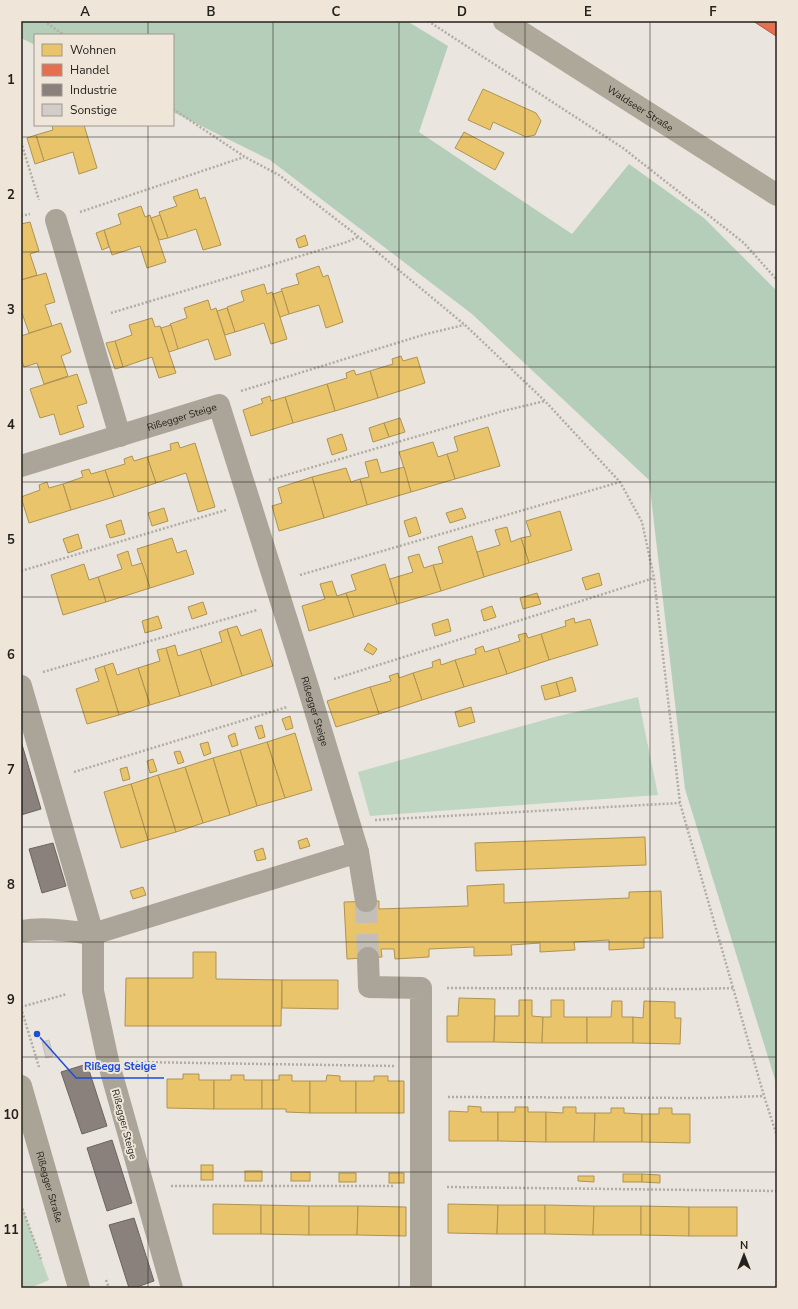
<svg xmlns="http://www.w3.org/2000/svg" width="798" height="1309" font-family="'Nunito Sans',sans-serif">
<rect width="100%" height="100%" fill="#eae5de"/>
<g fill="#bed6c2">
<path d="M638 697 658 795 370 816 358 772 555 717Z"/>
<path d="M21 1205 49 1280 30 1288H21Z"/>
</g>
<path fill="#b5ceba" d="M21 21H407L448 46 419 132 572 234 629 164 704 218 777 291V1086L685 789 649 480 472 314 270 160 173 112V35H35V45L21 38Z"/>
<g fill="#e9c46a" stroke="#ae9353">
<path d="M483 89 536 113 541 121 535 135 526 137 493 122 490 130 468 120Z"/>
<path d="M52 125H84L97 168 79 174 73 152 44 161 36 135 53 130Z"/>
<path d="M464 132 504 153 495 170 455 148Z"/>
<path d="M36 135 44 161 35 164 27 138Z"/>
<path d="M197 189 200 199 205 197 221 245 203 250 196 229 168 238 159 212 177 206 173 197Z"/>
<path d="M141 206 145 217 150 215 166 262 147 268 140 246 112 255 104 230 121 224 118 214Z"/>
<path d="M160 215 168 238 159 240 151 218Z"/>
<path d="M30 222 39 251 30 254 37 275 21 280V224Z"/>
<path d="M104 230 109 247 102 250 96 233Z"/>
<path d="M305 235 308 245 299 248 296 239Z"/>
<path d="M319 266 323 277 328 275 343 322 326 328 319 305 289 314 281 289 299 284 296 274Z"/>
<path d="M46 273 55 302 45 305 52 326 29 333 22 313H21V280Z"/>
<path d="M264 284 267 294 272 292 287 339 271 344 264 323 235 332 227 307 244 301 241 291Z"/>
<path d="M282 291 289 314 280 317 273 294Z"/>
<path d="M208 300 211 310 216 308 231 355 215 360 208 339 178 349 170 324 187 318 184 308Z"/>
<path d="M227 308 235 332 225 335 217 311Z"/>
<path d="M152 318 155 327 160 326 176 373 159 378 152 357 123 367 115 341 132 335 129 325Z"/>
<path d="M61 323 71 352 61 356 68 376 44 384 37 363 24 367 21 358V336Z"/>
<path d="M171 325 178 349 169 352 161 328Z"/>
<path d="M115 341 123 367 115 369 106 343Z"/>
<path d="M401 356 403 361 417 357 425 383 378 398 370 371 393 364 392 359Z"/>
<path d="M354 370 356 375 370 371 378 398 335 411 327 384 347 378 346 373Z"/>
<path d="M77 374 87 403 77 406 84 427 60 435 54 414 40 418 30 389Z"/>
<path d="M327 384 335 411 293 423 285 397Z"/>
<path d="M270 396 271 401 285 397 293 423 251 436 243 410 263 403 261 399Z"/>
<path d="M400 418 405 432 389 437 384 423Z"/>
<path d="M384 423 389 437 373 442 369 428Z"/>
<path d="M488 427 500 466 455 479 447 454 458 451 454 437Z"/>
<path d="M342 434 347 450 332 455 327 439Z"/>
<path d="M178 442 180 448 195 443 215 507 198 512 186 473 156 483 147 457 171 450 170 444Z"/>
<path d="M433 442 438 457 447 454 455 479 411 492 399 452Z"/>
<path d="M132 456 134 461 147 457 156 483 114 497 105 470 125 464 124 459Z"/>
<path d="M377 459 381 473 404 467 411 492 367 505 360 479 369 477 365 462Z"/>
<path d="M346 468 351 482 360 479 367 505 324 518 312 477Z"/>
<path d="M89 469 91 474 105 470 114 497 71 510 63 484 83 477 81 471Z"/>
<path d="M312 477 324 518 279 531 272 506 282 503 278 488Z"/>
<path d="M47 482 49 488 63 484 71 510 29 523 21 497 40 490 39 485Z"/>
<path d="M164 508 168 521 152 526 148 513Z"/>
<path d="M462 508 466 518 450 523 446 513Z"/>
<path d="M560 511 572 550 529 563 521 538 531 536 526 521Z"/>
<path d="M416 517 421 533 409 537 404 521Z"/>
<path d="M121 520 125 534 110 538 106 525Z"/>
<path d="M507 527 511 542 521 538 529 563 484 577 477 552 500 545 495 530Z"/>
<path d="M78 534 82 548 68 553 63 539Z"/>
<path d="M472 536 484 577 441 591 433 565 443 563 438 547Z"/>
<path d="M172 538 177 553 186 550 194 574 150 588 137 549Z"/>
<path d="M128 551 132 566 142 563 150 588 106 602 98 577 122 569 117 555Z"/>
<path d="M419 554 424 568 433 565 441 591 397 604 390 579 413 572 408 557Z"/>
<path d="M84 564 89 580 98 577 106 602 63 615 51 575Z"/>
<path d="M385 564 397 604 354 617 346 593 356 590 351 575Z"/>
<path d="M599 573 602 585 586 590 582 578Z"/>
<path d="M332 581 337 596 346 593 354 617 309 631 302 606 325 599 320 584Z"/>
<path d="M537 593 541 604 523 609 520 598Z"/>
<path d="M203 602 207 614 192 619 188 607Z"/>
<path d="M492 606 496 617 484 621 481 610Z"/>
<path d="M158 616 162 628 145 633 142 621Z"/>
<path d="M574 618 575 623 590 619 598 645 549 660 541 634 566 626 565 621Z"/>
<path d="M448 619 451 631 435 636 432 624Z"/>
<path d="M237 626 241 636 261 629 273 666 242 676 227 629Z"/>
<path d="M227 629 242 676 212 686 200 649 222 642 219 632Z"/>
<path d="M526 633 528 638 541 634 549 660 507 674 498 648 520 641 518 635Z"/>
<path d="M368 643 377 649 373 655 364 650Z"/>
<path d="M175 645 178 656 200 649 212 686 180 696 166 648Z"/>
<path d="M483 646 485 652 498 648 507 674 464 687 455 660 476 654 475 649Z"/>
<path d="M166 648 180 696 150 705 138 668 160 661 157 650Z"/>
<path d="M440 659 441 665 455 660 464 687 422 700 413 673 433 667 432 662Z"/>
<path d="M113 663 117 675 138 668 150 705 119 715 104 666Z"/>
<path d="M104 666 119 715 87 724 76 689 99 681 95 669Z"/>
<path d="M398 673 399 678 413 673 422 700 379 714 370 687 391 681 389 676Z"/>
<path d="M572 677 576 691 560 696 556 682Z"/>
<path d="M556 682 560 696 545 700 541 686Z"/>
<path d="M370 687 379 714 336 727 327 701Z"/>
<path d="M471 707 475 722 459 727 455 712Z"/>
<path d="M290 716 293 728 286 730 282 719Z"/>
<path d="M262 725 265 737 259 739 255 727Z"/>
<path d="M235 733 238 745 232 747 228 736Z"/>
<path d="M295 733 312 790 285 798 267 742Z"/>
<path d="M208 742 211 753 204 756 200 744Z"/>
<path d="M267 742 285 798 257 806 240 750Z"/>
<path d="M240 750 257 806 230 815 213 758Z"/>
<path d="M180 751 184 762 178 764 174 752Z"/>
<path d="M213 758 230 815 203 823 185 767Z"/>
<path d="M153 759 157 771 150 773 147 761Z"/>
<path d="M127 767 130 779 123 781 120 769Z"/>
<path d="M185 767 203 823 176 832 158 775Z"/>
<path d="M158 775 176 832 148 840 131 784Z"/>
<path d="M131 784 148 840 121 848 104 792Z"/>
<path d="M645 837 646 865 476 871 475 843Z"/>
<path d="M307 838 310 846 300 849 298 841Z"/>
<path d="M263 848 266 859 257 861 254 851Z"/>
<path d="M504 884V903L629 898V892L661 891 663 938H644V948L609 950V940L574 942 575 950 540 952V943L511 945 512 955 474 956V947L429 949V957L395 959 394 949H381L382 957 347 959 344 902 379 901V909L468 906 467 886Z"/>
<path d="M143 887 146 895 133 899 130 891Z"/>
<path d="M193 952H216V979L282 980 281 1026H125L126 978H193Z"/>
<path d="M282 980H338V1009L282 1008Z"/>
<path d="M459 998 495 999 494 1042H447V1016H458Z"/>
<path d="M519 1000H532V1016L543 1017 542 1043 494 1042 495 1016H519Z"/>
<path d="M551 1000H564V1017H587V1043H542L543 1017H551Z"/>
<path d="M612 1001H622V1017H633V1043H587V1017H611Z"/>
<path d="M644 1001 675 1002V1018H681L680 1044 633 1043V1017L643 1018Z"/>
<path d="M183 1074H199V1080H214V1109L167 1108V1079H183Z"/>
<path d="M231 1075H244V1080H262V1109H214V1080H231Z"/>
<path d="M279 1075H292V1081H310V1113L286 1112V1109H262V1080H279Z"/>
<path d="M327 1075 340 1076V1081H356V1113H310V1081H326Z"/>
<path d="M374 1076H388V1081H404V1113H356V1081H374Z"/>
<path d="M468 1106 481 1107V1112H498V1141H449V1111L468 1112Z"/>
<path d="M515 1107H528V1112H546V1142L498 1141V1112H515Z"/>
<path d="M563 1107H576V1113H595L594 1142H546V1112L563 1113Z"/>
<path d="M611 1108H624V1113L642 1114V1142H594L595 1113H611Z"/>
<path d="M659 1108H672V1114H690V1143L642 1142V1114H659Z"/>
<rect x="201" y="1165" width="12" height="15"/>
<rect x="245" y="1171" width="17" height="10"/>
<rect x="291" y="1172" width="19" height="9"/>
<rect x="339" y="1173" width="17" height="9"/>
<rect x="389" y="1173" width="15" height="10"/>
<rect x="623" y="1174" width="19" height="8"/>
<path d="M642 1174 660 1175V1183L642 1182Z"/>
<path d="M578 1176H594V1182L578 1181Z"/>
<path d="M213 1204 261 1205V1234H213Z"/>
<path d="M448 1204 498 1205 497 1234 448 1233Z"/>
<path d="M261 1205 309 1206V1235L261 1234Z"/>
<path d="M498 1205H545V1234H497Z"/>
<path d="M545 1205 594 1206 593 1235 545 1234Z"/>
<path d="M309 1206H358L357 1235H309Z"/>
<path d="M358 1206 406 1207V1236L357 1235Z"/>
<path d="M594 1206H641V1235H593Z"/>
<path d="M641 1206 689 1207V1236L641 1235Z"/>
<rect x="689" y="1207" width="48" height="29"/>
</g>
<path fill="#e76f51" stroke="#ad5841" d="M753 21H777V35L776 36Z"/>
<g fill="#8a817c" stroke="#6c6460">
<path d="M21 741 41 809 21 815Z"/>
<path d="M53 843 66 886 42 893 29 849Z"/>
<path d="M87 1064 107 1126 82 1134 61 1072Z"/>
<path d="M112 1140 132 1203 107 1211 87 1148Z"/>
<path d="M134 1218 154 1281 134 1288H129L109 1225Z"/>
</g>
<path fill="#d2cdc9" stroke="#c1bdb8" d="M49 1040 53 1056 46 1058 42 1042Z"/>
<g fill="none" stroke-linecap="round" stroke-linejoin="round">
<path stroke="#c3beb7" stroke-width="22" stroke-dasharray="22 11" stroke-linecap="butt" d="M366 901 368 958"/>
<g stroke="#b1ada3" stroke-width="2.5" stroke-dasharray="2 2" stroke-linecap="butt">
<path d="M44 21 64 35"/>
<path d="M428 21 623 148 744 243 777 280"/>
<path d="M173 109 245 157 279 175 359 237 465 325 545 401 620 482 642 522 654 578 680 803 764 1096 777 1136"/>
<path d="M21 142 39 200"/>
<path d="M80 212 244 157"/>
<path d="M21 216 30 214"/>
<path d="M111 313 347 242 358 237"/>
<path d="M241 391 426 334 464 325"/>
<path d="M269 480 503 411 545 401"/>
<path d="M21 571 226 510"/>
<path d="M300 575 620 482"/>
<path d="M43 672 257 610"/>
<path d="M334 679 654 578"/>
<path d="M74 772 287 707"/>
<path d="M375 820 680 803"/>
<path d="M447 988 697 989 734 988"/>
<path d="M21 1007 67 994"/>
<path d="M21 1008 39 1067"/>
<path d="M136 1062 395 1066"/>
<path d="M448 1097 706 1098 764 1096"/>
<path d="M171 1186H394"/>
<path d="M447 1187 777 1191"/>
<path d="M21 1205 41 1259"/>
<path d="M106 1280 109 1288"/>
</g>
<g stroke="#aaa598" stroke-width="22">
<path d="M56 220 120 436"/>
<path id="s1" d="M21 466 219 405 308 687 358 852 366 901"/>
<path d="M21 686 93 934C69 931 45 927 21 931"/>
<path d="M368 958 369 987 421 988V1288"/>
<path d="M172 1288 108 1061 93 991V934L358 852"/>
</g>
<path stroke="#a9a495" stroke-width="22" id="s2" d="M21 1086 79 1288"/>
<path stroke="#aea89a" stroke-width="22" id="s3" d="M504 21 777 195"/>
</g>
<path fill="none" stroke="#25221d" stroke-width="1" stroke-opacity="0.55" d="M148 21V35M273 21V1288M399 21V1288M525 21V1288M650 21V1288M148 125V1288M21 137H777M21 252H777M21 367H777M21 482H777M21 597H777M21 712H777M21 827H777M21 942H777M21 1057H777M21 1172H777"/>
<g text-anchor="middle" stroke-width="4" stroke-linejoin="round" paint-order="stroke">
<g font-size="10" fill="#25221d" stroke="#efe6d9">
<text dy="4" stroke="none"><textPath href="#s3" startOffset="162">Waldseer Straße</textPath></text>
<text dy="4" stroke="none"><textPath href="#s1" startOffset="168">Rißegger Steige</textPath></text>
<text dy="4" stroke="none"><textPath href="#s1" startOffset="528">Rißegger Steige</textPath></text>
<text transform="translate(125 1124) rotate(75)" y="4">Rißegger Steige</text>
<text dy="4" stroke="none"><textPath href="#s2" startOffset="105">Rißegger Straße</textPath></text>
</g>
</g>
<path fill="none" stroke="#1d4ed8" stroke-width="1.5" d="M37 1034L76 1078H164"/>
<circle fill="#1d4ed8" stroke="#efe6d9" stroke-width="1.5" cx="37" cy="1034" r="4"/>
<g font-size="11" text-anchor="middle" font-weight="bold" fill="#1d4ed8" stroke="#efe6d9" stroke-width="4" stroke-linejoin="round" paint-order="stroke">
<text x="120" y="1070">Rißegg Steige</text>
</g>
<rect width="798" height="1309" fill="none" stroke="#efe6d9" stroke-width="44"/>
<rect x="34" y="34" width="140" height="92" fill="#efe6d9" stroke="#9e988e"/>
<rect x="42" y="44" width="20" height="12" fill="#e9c46a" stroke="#9e988e"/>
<text x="70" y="54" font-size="12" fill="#25221d">Wohnen</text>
<rect x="42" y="64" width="20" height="12" fill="#e76f51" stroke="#9e988e"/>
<text x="70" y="74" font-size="12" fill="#25221d">Handel</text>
<rect x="42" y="84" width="20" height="12" fill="#8a817c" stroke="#9e988e"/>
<text x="70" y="94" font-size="12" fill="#25221d">Industrie</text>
<rect x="42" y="104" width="20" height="12" fill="#d2cdc9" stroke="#9e988e"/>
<text x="70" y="114" font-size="12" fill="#25221d">Sonstige</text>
<g transform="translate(744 1255)" stroke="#efe6d9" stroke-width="3" paint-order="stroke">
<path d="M0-3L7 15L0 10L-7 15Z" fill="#25221d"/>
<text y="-6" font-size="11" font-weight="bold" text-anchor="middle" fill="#25221d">N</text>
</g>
<rect x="22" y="22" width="754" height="1265" fill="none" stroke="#25221d" stroke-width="1.5"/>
<g font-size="13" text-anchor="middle" font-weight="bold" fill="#25221d">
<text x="85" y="16">A</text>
<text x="211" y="16">B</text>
<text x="336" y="16">C</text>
<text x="462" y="16">D</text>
<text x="588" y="16">E</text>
<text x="713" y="16">F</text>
<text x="11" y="84">1</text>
<text x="11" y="199">2</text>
<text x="11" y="314">3</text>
<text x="11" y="429">4</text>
<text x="11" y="544">5</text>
<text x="11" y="659">6</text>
<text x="11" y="774">7</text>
<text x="11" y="889">8</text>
<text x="11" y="1004">9</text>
<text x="11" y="1119">10</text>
<text x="11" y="1234">11</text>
</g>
</svg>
